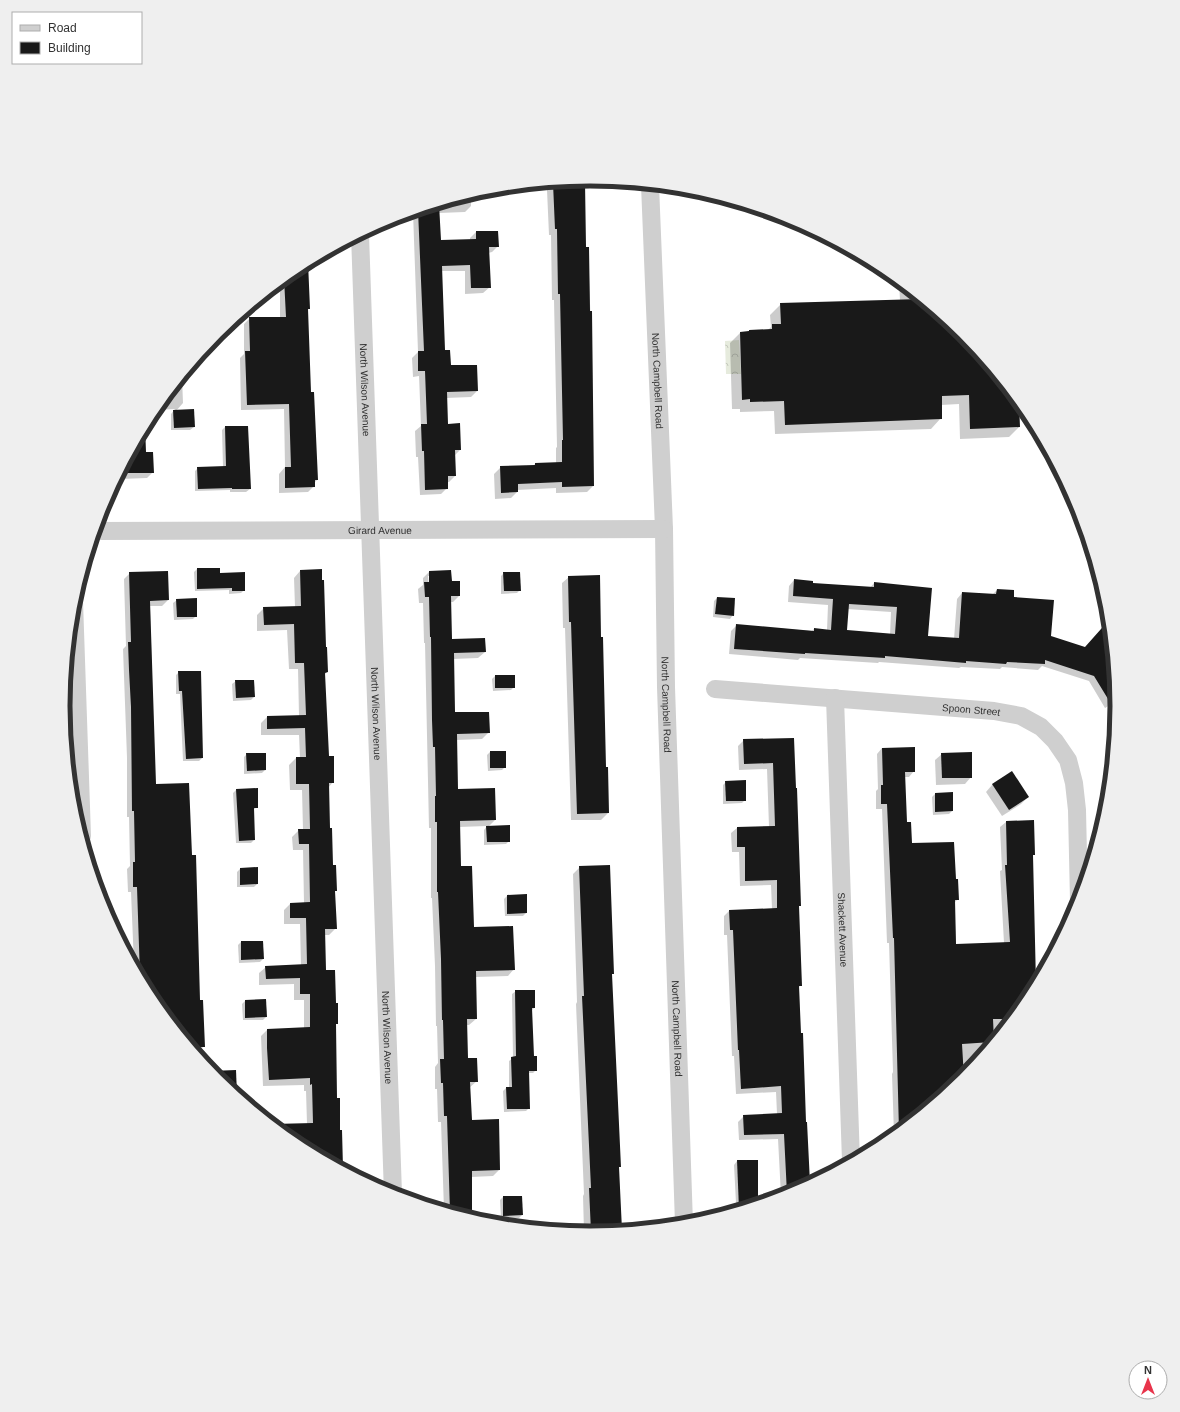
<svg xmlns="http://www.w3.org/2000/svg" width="1180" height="1412" font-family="Arial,sans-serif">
<defs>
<pattern id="park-crowns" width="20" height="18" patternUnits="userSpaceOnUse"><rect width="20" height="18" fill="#e6ebdd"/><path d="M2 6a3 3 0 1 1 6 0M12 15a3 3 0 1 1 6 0" fill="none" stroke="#c6cabe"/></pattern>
</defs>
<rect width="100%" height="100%" fill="#fff"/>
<path fill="url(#park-crowns)" d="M739 340 741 374H726L725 341Z"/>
<g fill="#0003" fill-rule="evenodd">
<path d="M584 180 585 248H588L592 358 593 486 587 492 556 493V488L517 490V492L511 498 495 499 494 474 501 467 533 466 535 464 556 463V448L557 447 554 300H552L551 235H549L547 190 550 188 549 183Z"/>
<path d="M471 194V206L465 212 439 213 440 241 470 240V238L476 232 498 246 492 252 488 253 490 287 483 293 465 294V271H441L444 351 450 366 477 391 471 397 446 398 447 425 460 450 454 456 455 476 449 482H447V488L441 494 420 495 418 457H416L415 431 421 426 419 376 413 377 412 358 418 352 413 212Z"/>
<path d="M307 263 309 309 307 310 310 393 317 480 314 483V486L308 492 279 493V474L285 467 284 409 241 410 240 358 244 354V324L250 318H280V282L297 268Z"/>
<path d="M899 281 963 334 1018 401 1019 427 1009 437 960 439 959 404 941 405V418L931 429 775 434 774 411 740 412V409H732L730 343 740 333 747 332 749 331 768 330 771 327 770 315 781 304 900 301Z"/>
<path d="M182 377 183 403 176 411 194 427 190 430H171V414L175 409 155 410Z"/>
<path d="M225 427 250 489 246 492H230V490L195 491V471L198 468 223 467 222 430Z"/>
<path d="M144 428 145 453 153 472 147 478 120 479V473Z"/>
<path d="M197 569H219V574L244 590 241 593 229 594V590L195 591 194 572Z"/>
<path d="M300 571 327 672 324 675 328 757 333 782 328 788 329 829 332 866 336 890 334 892 336 928 329 935H324L325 971 337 1023 335 1025 336 1099 339 1131H341L342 1168 309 1150V1149L297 1144 275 1126 277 1125 307 1124 306 1091H304V1085L263 1086 261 1036 267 1030 304 1029V1000H294V984L259 985V973L266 967 301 966 300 924H284V910L290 904 304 903 303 850H293L292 837 299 830H303L302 790H290L289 765 296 758H300L299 735H261V723L267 717 299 716 298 669H289L287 630 257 631V615L264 608 295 607 294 578Z"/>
<path d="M429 572 451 582 459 596 453 602H450L451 640 485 652 478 658 453 659 454 714 489 732 482 739 456 740 457 790 495 820 488 827 509 841 506 844 484 845V830L487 826 459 827 460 867 474 928 514 969 508 976 475 977 476 1019 469 1025H466L467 1059 477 1081 469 1088 471 1121 499 1170 493 1176 471 1177 472 1218 444 1210 441 1122H438L437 1089H435V1067L438 1063 437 1026H436L435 966 432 898H431V828H429L425 643H424L423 603H419L418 589 423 585V578ZM428 576H430L429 587Z"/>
<path d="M130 573 168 600 162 606H150L155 785 199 1001 204 1046 198 1052H196L152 999 134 965 131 892H128L127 869 130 866 129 817H127V758L123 649 126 646 124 579Z"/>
<path d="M504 573 520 590 517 593 501 594V576Z"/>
<path d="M569 577 605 768 608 813 601 820H571L565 628H563L562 583Z"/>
<path d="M794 580 812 584 870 588 874 583 927 637 954 639 957 599 962 593 992 595 997 590 1013 598 1050 637 1085 648 1109 625 1117 701 1105 708 1089 681 1042 666 1038 670 1002 667 1000 669 961 667 959 668 879 662 878 663 800 658 798 660 729 654 731 631 737 625 812 631 814 629 827 630 828 605 788 602 789 586ZM847 609 891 612 890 635 846 631Z"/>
<path d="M717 598 733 615 730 619 713 617 714 601Z"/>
<path d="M177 600 196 616 193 619 174 620 173 603Z"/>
<path d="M179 672 202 758 199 761H183L180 694H176V675Z"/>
<path d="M495 676 514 687 511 690 493 691 492 679Z"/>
<path d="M236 681H253L254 697 251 700 233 701 232 684Z"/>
<path d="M793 739 800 905 798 907 801 985 799 987 800 1034 809 1183 791 1193 781 1196 778 1139 739 1140 738 1122 744 1116 777 1114 776 1092 736 1094 734 1056H732L727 935H724V916L729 911 772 909 771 885 740 886 739 852H732L731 833 737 828 769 827 767 769 739 770 738 746 744 740Z"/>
<path d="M882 748 914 771 909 777H904L906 823 911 844 955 881 958 899 954 903 956 945 1004 943 1000 871 1002 870 1000 827 1006 822 1033 821 1034 854 1032 857 1035 986 1028 999 962 1079 894 1135 892 1074 893 1072 889 943H887L882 809H876V791L878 789 877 754Z"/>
<path d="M490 752 505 767 502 770 488 771 487 755Z"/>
<path d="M247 754H265V770L262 773 244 774V757Z"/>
<path d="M942 754 971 777 965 784 936 785 935 760Z"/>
<path d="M1012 772 1028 797 1021 804 1002 816 986 792 992 785Z"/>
<path d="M726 782 745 800 742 803 723 804V785Z"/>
<path d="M236 790 257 807 253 810 254 840 251 843H236L233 793Z"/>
<path d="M952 793V811L949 814 933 815 932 797 935 794Z"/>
<path d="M580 867 611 975 621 1230 590 1233 584 1232 583 1196 584 1194 576 1004 577 1002 573 874Z"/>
<path d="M240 869 257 884 254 887H237V872Z"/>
<path d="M507 896 526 913 523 916H505L504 899Z"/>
<path d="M241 942 263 959 260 962 239 963 238 945Z"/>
<path d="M516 991 534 1008 531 1011 533 1057 536 1070 533 1073H528L529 1108 526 1111 504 1112 503 1091 506 1088H509V1061L513 1058 512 994Z"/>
<path d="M245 1001 266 1017 263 1020H243L242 1004Z"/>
<path d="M737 1161H757V1203L735 1210 734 1205 736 1203 734 1165Z"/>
<path d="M503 1197 522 1215 519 1218H501L500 1200Z"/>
</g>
<g fill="#191919" fill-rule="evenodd">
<path d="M585 182 586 247H589L590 311H592L594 486 562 487V482L518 484V492L501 493 500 466 535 465V463L562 462V440H563L560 294H558L557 229H555L553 183Z"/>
<path d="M439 204 441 240 476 239V231H498L499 247H489L491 288H471L470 265 442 266 445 350H450L451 365H477L478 391 447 392 448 424 460 423 461 450H455L456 476H448V489L425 490 424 451H422L421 424H427L425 371H418V351H424L418 210Z"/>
<path d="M308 262 310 309H308L311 392H314L318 480H315V487L285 488V467H291L289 404 247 405 245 351H250L249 317H286L284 278 297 268Z"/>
<path d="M921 299 963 334 1019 403 1020 427 970 429 969 395 942 396V419L785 425 784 401 750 402V399L742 400 740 332 749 331V330L772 329V324H781L780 303Z"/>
<path d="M194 409 195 427 174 428 173 410Z"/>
<path d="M145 426 146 452H153L154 473H125V463Z"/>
<path d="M225 426H248L251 489H232V488L198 489 197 467 226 466Z"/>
<path d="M197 568H220V573L245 572V591H232V588L197 589Z"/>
<path d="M322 569V580H324L326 647H327L328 672 325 673 329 756H334V783H329L330 828H332L333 865H336L337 891H335L337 929H325L326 970H335L336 1003H338V1024H336L337 1098H340V1130H342L343 1168 297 1144 273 1124 313 1123 312 1084 310 1085V1078L269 1080 267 1048V1029L310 1027V994H300V978L266 979 265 966 307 964 306 918H290V903L310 902 309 844H299L298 829H310L309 784H296V757H306L305 728 267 729V716L306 715 304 663H295L294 624 264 625 263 607 301 606 300 570Z"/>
<path d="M451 570 452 581H460V596H451L452 639 485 638 486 652 454 653 455 712H489L490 733 457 734 458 789 495 788 496 820 460 821 461 866H472L474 927 513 926 515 970 476 971 477 1019H467L468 1058H477L478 1082H470L472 1120 499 1119 500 1170 472 1171V1218L450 1212 447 1116H444L443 1083H441L440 1059H444L443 1020H442L441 959 438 892H437V822H435V796H436L435 747H433L432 720 431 637H430L429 597H425L424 582H429V571Z"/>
<path d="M168 571 169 600 150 601 156 784 189 783 192 855H196L200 1000H203L205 1047H191L152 999 140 976 137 887H133V862H135L134 811H132L131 707 129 670 128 642H131L129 572Z"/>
<path d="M503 572H520L521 591H504Z"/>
<path d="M600 575 601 637H603L606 767H608L609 813 577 814 571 622H569L568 576Z"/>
<path d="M794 579 813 581V583L874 587V582L932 588 928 636 959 638 962 592 996 594 997 589 1014 590V597L1054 600 1051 636 1085 647 1109 620 1116 712 1094 676 1045 660V664L1007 662 1006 664 966 661V663L885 656V658L805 653V654L734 649 736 624 814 631V628L831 630 833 599 793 596ZM849 604 897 607 895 634 847 630Z"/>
<path d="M717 597 735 598 734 616 715 614Z"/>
<path d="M197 598V617H177L176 599Z"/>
<path d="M178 671H201L203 758 186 759 182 691H179Z"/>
<rect x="495" y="675" width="20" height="13"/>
<path d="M235 680H254L255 697 236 698Z"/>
<path d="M794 738 796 788H797L801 906H799L802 986H799L801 1033H803L806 1122H807L810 1183 787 1194 784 1134 744 1135 743 1115 782 1113 781 1086 741 1089 739 1050H738L733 930H730L729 910 777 908V880L745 881V847H737V827L775 826 773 763 744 764 743 739Z"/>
<path d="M915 747V772H905L907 822H911L912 843 954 842 956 879H958L959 900H955L956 944 1010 942 1005 865H1007L1006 821 1034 820 1035 855H1033L1036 984 1028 999 1012 1019H993L994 1041 992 1042 962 1044 964 1078 899 1131 894 938H893L887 804H881V785H883L882 748Z"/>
<rect x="490" y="751" width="16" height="17"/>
<path d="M972 752V778H942L941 753Z"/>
<path d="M246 753H266V770L247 771Z"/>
<path d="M1012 771 1029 797 1009 810 992 784Z"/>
<path d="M746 780V801H726L725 781Z"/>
<path d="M258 788V808H254L255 840 239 841 236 789Z"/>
<path d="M953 792V811L935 812V793Z"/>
<path d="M510 825V842H487L486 826Z"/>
<path d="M610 865 614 974H612L621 1167H619L622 1230 591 1232 589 1188H591L582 996H584L579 866Z"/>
<path d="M258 867V884L240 885V868Z"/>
<path d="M527 894V913L507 914V895Z"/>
<path d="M241 941H263L264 959 241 960Z"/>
<path d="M515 990H535V1008H532L534 1056H537V1071H529L530 1109H507L506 1087H512L511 1057 516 1056Z"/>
<path d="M266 999 267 1017 245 1018V1000Z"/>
<path d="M236 1070 237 1095 217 1078 211 1071Z"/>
<path d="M737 1160H758V1203L739 1209Z"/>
<path d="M503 1196H522L523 1215 503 1216Z"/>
</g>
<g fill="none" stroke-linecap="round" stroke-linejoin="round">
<g stroke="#cfcfcf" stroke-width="18">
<path id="s1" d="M650 185 664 529 666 687 684 1224"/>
<path id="s2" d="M360 234 393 1194"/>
<path id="s3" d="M95 531 664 529"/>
<path d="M74 601 82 836"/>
<path id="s4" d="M715 689 994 711 1021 716 1041 727 1055 741 1068 760 1074 783 1077 810 1079 901"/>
<path id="s5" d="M835 698 851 1161"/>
</g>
</g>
<g text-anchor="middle" stroke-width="4" stroke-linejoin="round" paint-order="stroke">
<g font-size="10" fill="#323232" stroke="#fff">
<text dy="4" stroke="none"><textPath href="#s1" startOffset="196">North Campbell Road</textPath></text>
<text dy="4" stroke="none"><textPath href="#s2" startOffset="156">North Wilson Avenue</textPath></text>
<text dy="4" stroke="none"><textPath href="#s3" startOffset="285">Girard Avenue</textPath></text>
<text dy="4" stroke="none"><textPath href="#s1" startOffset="520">North Campbell Road</textPath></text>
<text dy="4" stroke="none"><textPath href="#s4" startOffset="257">Spoon Street</textPath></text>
<text dy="4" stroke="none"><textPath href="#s2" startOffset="480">North Wilson Avenue</textPath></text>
<text dy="4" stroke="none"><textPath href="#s5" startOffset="232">Shackett Avenue</textPath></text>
<text dy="4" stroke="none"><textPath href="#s1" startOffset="844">North Campbell Road</textPath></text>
<text dy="4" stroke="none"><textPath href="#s2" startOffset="804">North Wilson Avenue</textPath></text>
</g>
</g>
<path d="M0 0H1180V1412H0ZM70 706a520 520 0 1 1 1040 0a520 520 0 1 1-1040 0Z" fill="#efefef" fill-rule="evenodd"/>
<path fill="none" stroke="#323232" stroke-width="5" d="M70 706a520 520 0 1 1 1040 0a520 520 0 1 1-1040 0Z"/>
<rect x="12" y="12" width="130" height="52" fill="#ffffff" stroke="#adadad"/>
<rect x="20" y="25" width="20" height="6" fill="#cfcfcf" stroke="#adadad"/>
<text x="48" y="32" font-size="12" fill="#323232">Road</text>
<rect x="20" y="42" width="20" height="12" fill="#191919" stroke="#adadad"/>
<text x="48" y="52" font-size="12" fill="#323232">Building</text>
<g transform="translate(1148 1380)"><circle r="19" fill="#ffffff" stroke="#adadad"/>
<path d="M0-3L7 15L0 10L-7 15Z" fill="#e8344b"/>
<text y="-6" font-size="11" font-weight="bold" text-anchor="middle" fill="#323232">N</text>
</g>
</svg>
